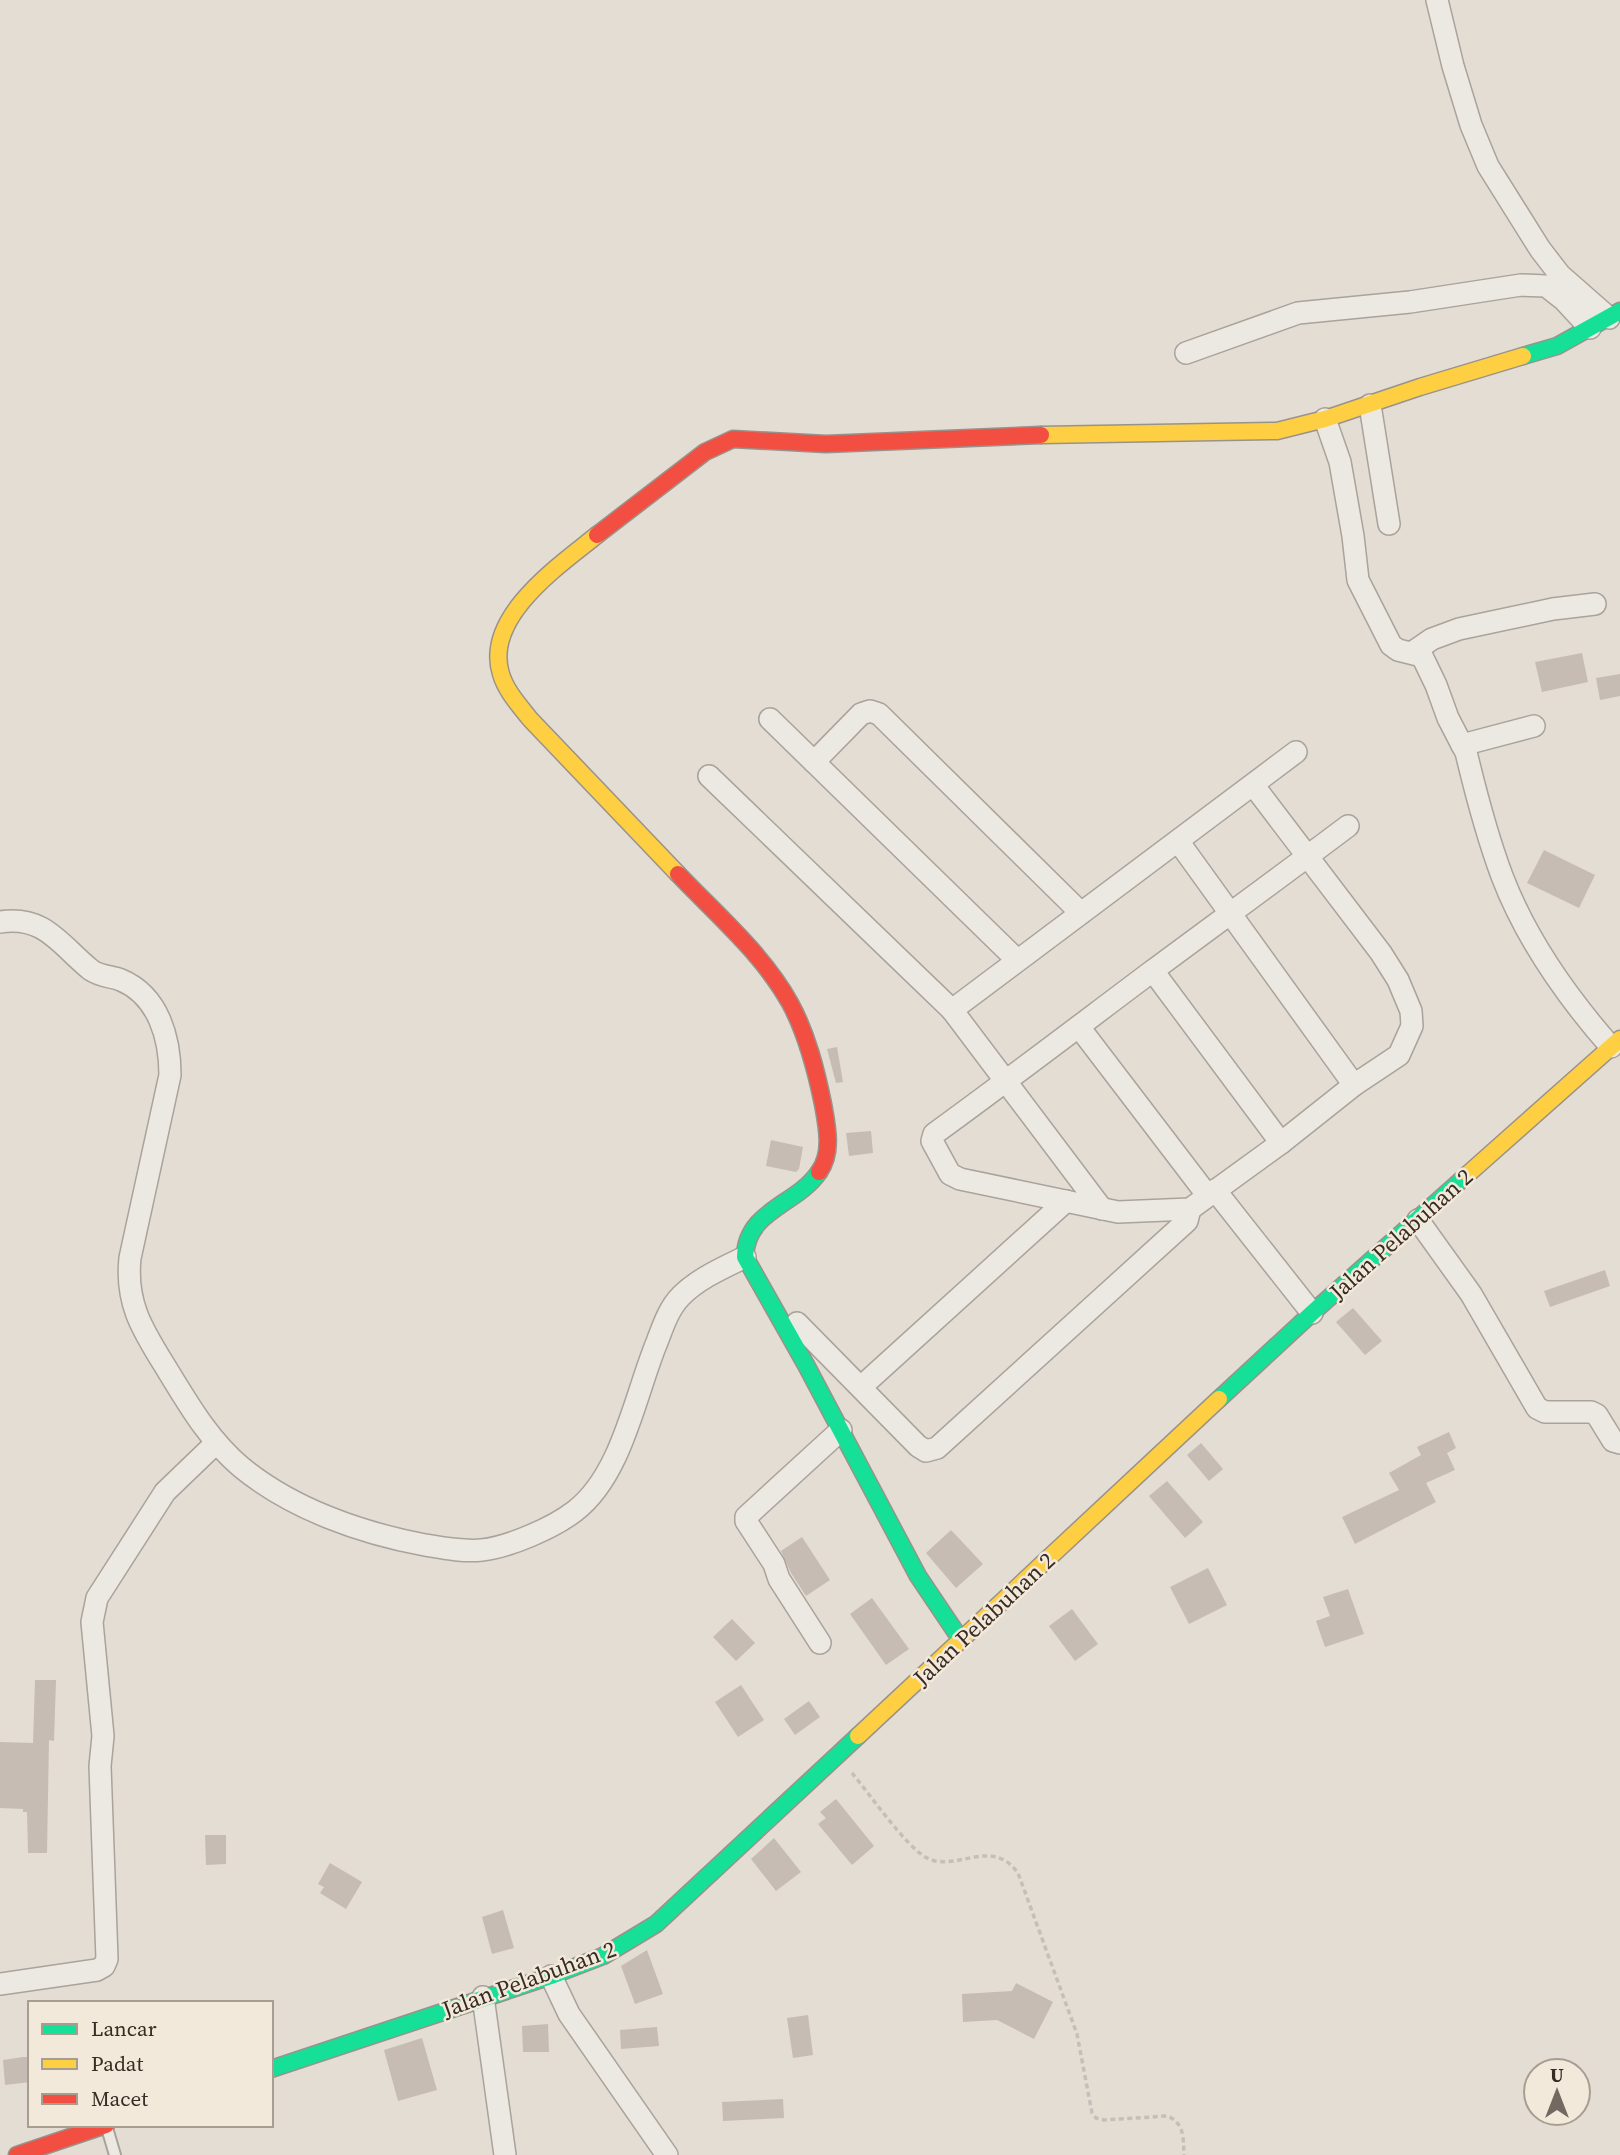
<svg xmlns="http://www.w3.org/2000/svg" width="1620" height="2155" font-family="'Source Serif 4',serif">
<rect width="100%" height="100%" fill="#e4ddd3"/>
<g fill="#c7bcb4">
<path d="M1582 653 1588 682 1542 692 1535 662Z"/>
<path d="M1620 674V696L1600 700 1596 678Z"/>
<path d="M1544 850 1595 875 1579 908 1527 883Z"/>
<path d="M837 1047 843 1082 836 1083 827 1049Z"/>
<path d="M871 1131 873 1153 849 1156 846 1133Z"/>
<path d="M771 1140 803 1147 799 1169 796 1172 766 1166Z"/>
<path d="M1605 1270 1610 1286 1550 1307 1544 1291Z"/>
<path d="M1353 1308 1382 1341 1365 1355 1336 1322Z"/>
<path d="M1449 1432 1456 1448 1447 1453 1455 1470 1426 1483 1436 1502 1355 1544 1342 1517 1399 1490 1389 1473 1421 1455 1417 1447Z"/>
<path d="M1201 1443 1223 1469 1209 1481 1187 1455Z"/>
<path d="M1167 1481 1203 1522 1185 1538 1149 1496Z"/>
<path d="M951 1530 983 1564 956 1588 926 1553Z"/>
<path d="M802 1537 830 1580 806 1596 791 1573 781 1551Z"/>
<path d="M1208 1568 1227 1605 1189 1624 1170 1587Z"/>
<path d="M1348 1589 1364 1634 1325 1647 1316 1621 1330 1616 1323 1597Z"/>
<path d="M872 1598 909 1649 886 1665 850 1614Z"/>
<path d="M1072 1609 1098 1644 1075 1661 1049 1626Z"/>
<path d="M732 1619 755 1643 736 1661 713 1637Z"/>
<path d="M35 1680H56L54 1741 49 1740 47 1853H28L27 1812H23V1809L0 1808V1742L33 1743Z"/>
<path d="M741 1685 764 1720 738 1737 715 1702Z"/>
<path d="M809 1701 820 1717 795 1735 784 1719Z"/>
<path d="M836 1799 874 1846 852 1865 818 1824 826 1818 820 1812Z"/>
<path d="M205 1835H226V1864L206 1865Z"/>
<path d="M774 1838 801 1872 776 1891 751 1859Z"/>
<path d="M330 1863 362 1882 346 1909 320 1893 324 1887 318 1884Z"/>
<path d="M503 1910 514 1948 492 1954 482 1917Z"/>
<path d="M647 1950 663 1994 635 2004 621 1966Z"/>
<path d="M1016 1983 1053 2002 1034 2039 997 2020 963 2022 962 1994 1012 1991Z"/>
<path d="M808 2015 813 2055 793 2058 787 2018Z"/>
<path d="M548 2024 549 2052H523L522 2026Z"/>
<path d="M657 2027 659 2046 621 2049 620 2030Z"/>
<path d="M422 2038 437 2090 398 2101 384 2050Z"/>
<path d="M23 2057H30V2082L5 2085 3 2060Z"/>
<path d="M783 2099 784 2118 723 2121 722 2102Z"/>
</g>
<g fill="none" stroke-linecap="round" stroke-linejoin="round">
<defs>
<path id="lane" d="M107 2128 115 2155"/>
<g id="street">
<path d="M1437 0 1453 66 1471 125 1488 166 1540 249 1560 275 1609 318"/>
<path d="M1186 353 1298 313 1410 302 1521 285 1546 286 1564 300 1590 328"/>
<path d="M1370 405 1389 524"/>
<path d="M1325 419 1340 462 1353 536 1358 580 1391 645 1398 650 1422 656 1436 685 1448 718 1462 745"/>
<path d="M1413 652 1432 639 1459 629 1553 609 1595 604"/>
<path d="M770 719 1017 960"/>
<path d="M1534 726 1462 745 1466 752C1476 794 1487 836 1502 876 1526 939 1567 997 1611 1047"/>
<path d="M814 762 861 714 870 711 879 714 1081 913"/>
<path d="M709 776 952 1010"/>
<path d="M1254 786 1381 953 1398 980 1411 1011 1412 1026 1399 1055 1354 1085 1281 1143 1190 1209 1118 1212 960 1179 950 1174 932 1141 934 1134C1007 1081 1079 1026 1151 972 1217 923 1283 875 1348 826"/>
<path d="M1178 841 1354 1085"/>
<path d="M0 922C45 915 60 945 91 970 101 977 111 976 121 980 159 996 170 1039 170 1075L130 1258C125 1305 144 1332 168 1371 189 1405 209 1440 241 1467 292 1509 361 1533 425 1545 443 1548 463 1552 482 1550 509 1547 553 1528 575 1511 622 1475 635 1395 657 1342 663 1326 669 1308 681 1296 699 1278 723 1268 745 1257"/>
<path d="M1153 971 1281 1143"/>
<path d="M1079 1027 1208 1196"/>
<path d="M1215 1190 1312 1313"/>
<path d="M1102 1209 952 1010 1296 752"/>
<path d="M1418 1220 1471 1294 1537 1408 1545 1412H1591L1597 1415 1613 1441 1620 1443"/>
<path d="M797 1323 918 1446 926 1451 937 1448 1187 1221 1190 1209"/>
<path d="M861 1387 1066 1201"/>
<path d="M820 1643 779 1579 774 1564 746 1521V1517L841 1430"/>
<path d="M551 1976 569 2014 667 2155"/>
<path d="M0 1984 97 1970 104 1966 107 1959 100 1766 103 1736 92 1622 97 1598 165 1492 216 1443"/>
<path d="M483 1997 505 2155"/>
</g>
<g id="fast">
<path d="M1523 356 1557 346 1620 311"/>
<path d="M819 1172C797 1205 746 1210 745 1257L806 1365 918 1576 961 1640"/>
<path d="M1219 1399 1312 1313 1468 1174"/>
<path d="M271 2069 551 1976 603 1956 656 1924 858 1736"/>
</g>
<g id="slow">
<path d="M1041 435 1277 431 1325 419 1420 387 1523 356"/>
<path d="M597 535C560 565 483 617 501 674 506 691 519 705 530 719L678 874"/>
<path d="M1468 1174 1620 1039"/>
<path d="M858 1736 1219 1399"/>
</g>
<g id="jam">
<path d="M597 535 705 452 733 439 826 444 1041 435"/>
<path d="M678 874C716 914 763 954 790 1003 807 1034 816 1070 823 1104 827 1126 833 1153 819 1172"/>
<path d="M17 2155 106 2125"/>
</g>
</defs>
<use href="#lane" stroke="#aaa29b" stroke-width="14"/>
<use href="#street" stroke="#aaa29b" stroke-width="24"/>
<use href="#fast" stroke="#99928b" stroke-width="19"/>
<use href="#slow" stroke="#99928b" stroke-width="19"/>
<use href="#jam" stroke="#99928b" stroke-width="19"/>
<path stroke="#c5bfba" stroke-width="3.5" stroke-dasharray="5 3.5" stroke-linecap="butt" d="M852 1773C869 1793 906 1847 927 1858 957 1873 991 1836 1018 1873L1077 2034 1092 2113 1096 2118 1104 2120 1167 2116C1185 2123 1183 2138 1184 2155"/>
<use href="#lane" stroke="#ece9e3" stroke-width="10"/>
<use href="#street" stroke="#ece9e3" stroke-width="21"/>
<use href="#fast" stroke="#16e098" stroke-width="16"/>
<use href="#slow" stroke="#ffcf43" stroke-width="16"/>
<use href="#jam" stroke="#f24e42" stroke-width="16"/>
</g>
<g text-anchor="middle" stroke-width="5" stroke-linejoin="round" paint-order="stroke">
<g font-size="23" fill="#382b23" stroke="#f3e9da">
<text transform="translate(1401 1234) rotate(-42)" y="8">Jalan Pelabuhan 2</text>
<text transform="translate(984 1619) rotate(-43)" y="8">Jalan Pelabuhan 2</text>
<text transform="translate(529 1979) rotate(-20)" y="8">Jalan Pelabuhan 2</text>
</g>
</g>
<rect x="28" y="2001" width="245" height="126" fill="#f3e9da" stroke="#a89d91" stroke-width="2"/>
<rect x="42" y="2024" width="35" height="10" fill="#16e098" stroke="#a89d91" stroke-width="2"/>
<text x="91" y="2036" font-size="21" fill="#382b23">Lancar</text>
<rect x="42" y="2059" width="35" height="10" fill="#ffcf43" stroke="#a89d91" stroke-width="2"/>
<text x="91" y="2071" font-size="21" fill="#382b23">Padat</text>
<rect x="42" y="2094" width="35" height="10" fill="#f24e42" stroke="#a89d91" stroke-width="2"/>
<text x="91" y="2106" font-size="21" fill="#382b23">Macet</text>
<g transform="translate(1557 2092)"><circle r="33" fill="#f3e9da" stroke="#a89d91" stroke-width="2"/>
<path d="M0-5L12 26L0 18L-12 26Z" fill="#746961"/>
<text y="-10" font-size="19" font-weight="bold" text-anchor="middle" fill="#382b23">U</text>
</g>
</svg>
